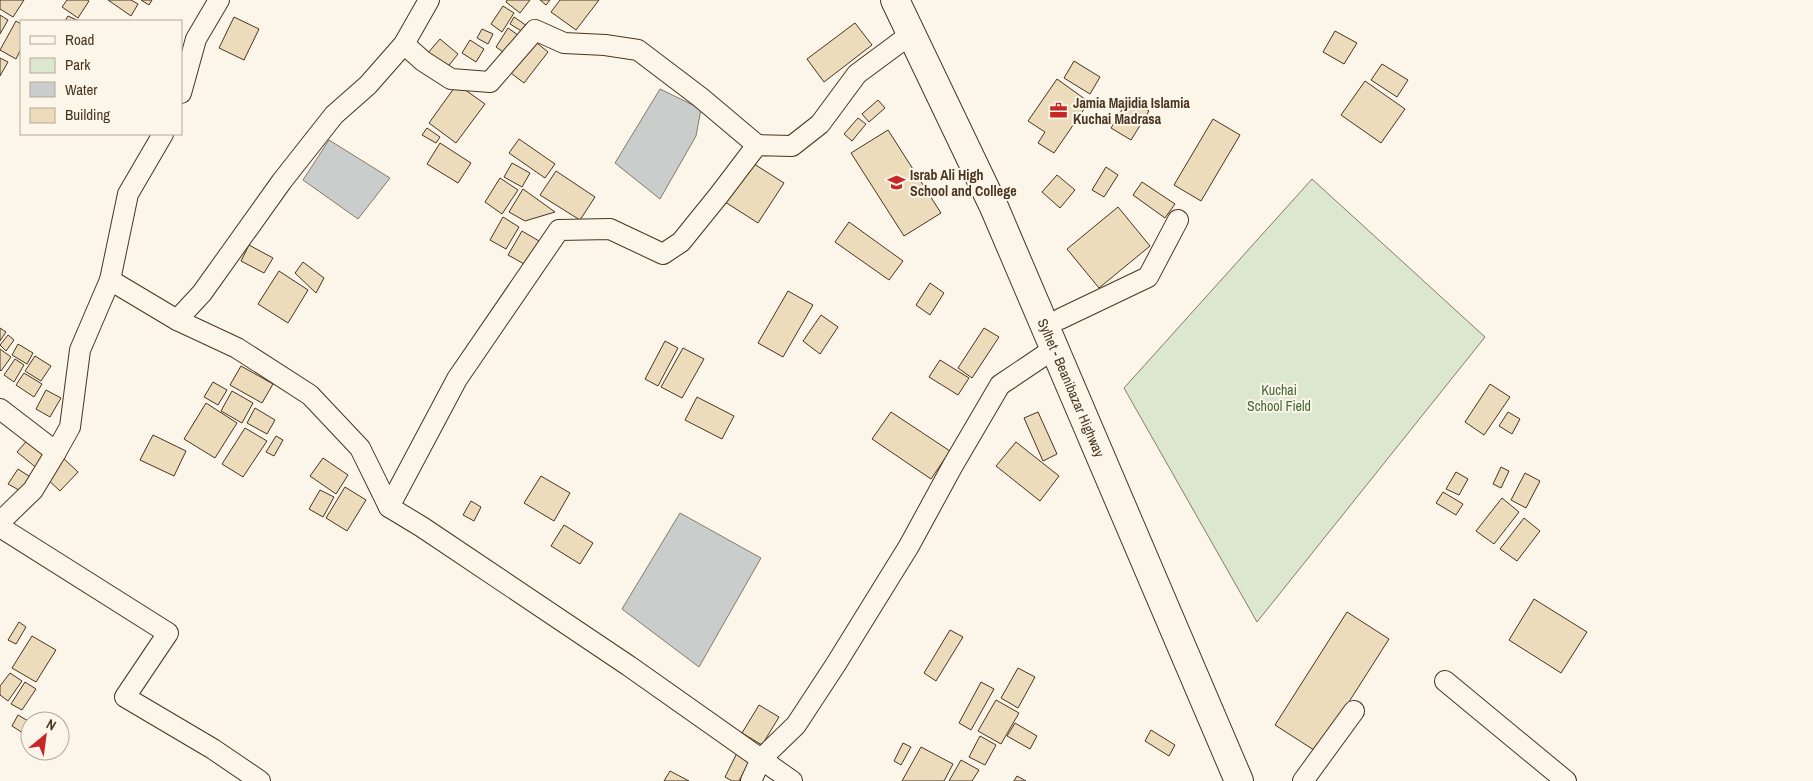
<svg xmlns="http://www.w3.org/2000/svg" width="1813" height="781" font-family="'Archivo Narrow',sans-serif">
<rect width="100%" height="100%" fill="#fbf6e9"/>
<path fill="#dce7d0" stroke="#887966" d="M1312 179 1485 337 1257 622 1124 388Z"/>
<g fill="#c9cecd" stroke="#887966">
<path d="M660 89 701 109 696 136 660 199 615 163Z"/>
<path d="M329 140 390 178 358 219 303 180Z"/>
<path d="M680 513 761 558 699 667 622 609Z"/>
</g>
<g fill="#ecdcbc" stroke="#4a3520">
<path d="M0 0H24L13 17 0 9Z"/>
<path d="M67 0H87L89 1 78 18 62 7Z"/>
<path d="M108 0H131L138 4 131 16Z"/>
<path d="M141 0H152L149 5Z"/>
<path d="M507 0H530L520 13 506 2Z"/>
<path d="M540 0H550L546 5Z"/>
<path d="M560 0H599L576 30 551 12Z"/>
<path d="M503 6 514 13 502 32 491 24Z"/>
<path d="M0 15 8 20 0 34Z"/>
<path d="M68 16 79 21H65Z"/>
<path d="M234 17 259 29 244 60 219 48Z"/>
<path d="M514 17 527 26 523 32 510 24Z"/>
<path d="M16 21 21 24V49L16 59 0 50Z"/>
<path d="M855 23 872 45 824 82 807 59Z"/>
<path d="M508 28 518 35 506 54 496 47Z"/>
<path d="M482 29 493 34 488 44 477 38Z"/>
<path d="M1335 31 1357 43 1344 64 1323 52Z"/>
<path d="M440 39 458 54 446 69 427 54Z"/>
<path d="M532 39 548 52 524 83 507 70Z"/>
<path d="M470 40 484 49 476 62 462 53Z"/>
<path d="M0 58 8 62 0 76Z"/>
<path d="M1074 61 1100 77 1090 94 1064 78Z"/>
<path d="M1382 64 1408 80 1397 97 1371 80Z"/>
<path d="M1057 79 1089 102 1054 153 1038 143 1045 132 1028 121Z"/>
<path d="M1365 81 1405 109 1381 143 1341 115Z"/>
<path d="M457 84 485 104 456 143 429 123Z"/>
<path d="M1129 98 1149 111 1131 140 1111 128Z"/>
<path d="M878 100 885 108 869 122 862 114Z"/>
<path d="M858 118 866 124 852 141 844 134Z"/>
<path d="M1213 119 1240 135 1201 201 1174 185Z"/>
<path d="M427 128 440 137 436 143 422 135Z"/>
<path d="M888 130 941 213 904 236 851 153Z"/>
<path d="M519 139 555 164 545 178 509 153Z"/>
<path d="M440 143 471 163 458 183 427 164Z"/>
<path d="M751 162 784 183 758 223 725 202Z"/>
<path d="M512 163 530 173 522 187 504 177Z"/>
<path d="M1106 167 1118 175 1104 197 1092 190Z"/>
<path d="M556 171 595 197 580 220 540 195Z"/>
<path d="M1057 175 1075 190 1060 208 1042 192Z"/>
<path d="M500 178 518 190 502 214 485 202Z"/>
<path d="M1142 182 1175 204 1165 218 1133 195Z"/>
<path d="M523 189 555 212 525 221 509 212Z"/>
<path d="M1118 207 1150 246 1099 288 1067 249Z"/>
<path d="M503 217 519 227 506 249 490 240Z"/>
<path d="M849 222 903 261 889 280 835 242Z"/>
<path d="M522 231 539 241 526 265 508 255Z"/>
<path d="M249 245 273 258 264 273 241 261Z"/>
<path d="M303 262 324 278 316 293 295 273Z"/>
<path d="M279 271 308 290 288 323 258 304Z"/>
<path d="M930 283 944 293 930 315 916 305Z"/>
<path d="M788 291 813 305 783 357 758 343Z"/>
<path d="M821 315 838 327 820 354 803 341Z"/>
<path d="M0 328 6 332 0 341Z"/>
<path d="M984 328 999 337 972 378 958 368Z"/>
<path d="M8 335 14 340 6 351 0 345Z"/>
<path d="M665 341 678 348 658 386 645 379Z"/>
<path d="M18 344 33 353 27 364 12 355Z"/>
<path d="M683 348 704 359 682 398 661 387Z"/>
<path d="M0 349 11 357 1 371 0 370Z"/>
<path d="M35 356 51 366 41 381 25 371Z"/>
<path d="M15 359 24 365 14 382 4 375Z"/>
<path d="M940 360 969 378 958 395 929 377Z"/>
<path d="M241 366 273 384 262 403 230 385Z"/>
<path d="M24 373 42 384 34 397 16 385Z"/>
<path d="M213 382 227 390 218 405 204 397Z"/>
<path d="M1490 384 1510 397 1484 435 1465 422Z"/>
<path d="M46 390 61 398 50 417 36 409Z"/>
<path d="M232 391 253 403 242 423 221 411Z"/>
<path d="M697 397 734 416 722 439 685 420Z"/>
<path d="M206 403 237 423 215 458 184 439Z"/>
<path d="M255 408 275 420 267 434 247 423Z"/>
<path d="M891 412 950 451 931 479 872 439Z"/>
<path d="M1038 412 1057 454 1043 461 1024 418Z"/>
<path d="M1508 412 1520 419 1512 434 1499 426Z"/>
<path d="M245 428 267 441 243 477 222 464Z"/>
<path d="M153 435 186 451 174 476 140 460Z"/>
<path d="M31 436 53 453 39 470 17 452Z"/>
<path d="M276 436 283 440 274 456 266 452Z"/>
<path d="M1016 442 1059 476 1040 501 996 466Z"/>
<path d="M62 457 78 472 60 491 44 476Z"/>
<path d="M323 458 348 475 336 494 310 476Z"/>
<path d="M1501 467 1509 471 1501 488 1493 484Z"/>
<path d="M18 469 35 480 26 494 8 484Z"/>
<path d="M1456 472 1468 479 1459 495 1446 489Z"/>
<path d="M1525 473 1540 481 1526 508 1511 500Z"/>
<path d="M541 476 570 493 554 521 524 503Z"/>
<path d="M345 487 366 500 347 531 326 518Z"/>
<path d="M320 490 334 497 323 517 309 509Z"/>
<path d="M1443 492 1463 504 1456 515 1436 503Z"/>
<path d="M1502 498 1519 512 1494 544 1476 531Z"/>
<path d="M471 501 481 507 474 521 463 515Z"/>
<path d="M1524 518 1540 531 1517 561 1500 549Z"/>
<path d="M564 525 593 543 580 564 551 546Z"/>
<path d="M1534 599 1587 632 1561 673 1509 640Z"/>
<path d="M1347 612 1389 639 1317 752 1275 725Z"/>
<path d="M19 622 26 627 16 644 8 640Z"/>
<path d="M950 630 963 637 936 681 924 673Z"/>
<path d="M32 636 56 650 36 682 12 668Z"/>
<path d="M1018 668 1035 677 1018 708 1001 698Z"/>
<path d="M10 673 22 681 8 701 0 695V686Z"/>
<path d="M25 682 36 689 22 710 11 704Z"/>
<path d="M981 682 994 689 971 730 959 723Z"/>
<path d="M996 700 1019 713 1001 744 978 731Z"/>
<path d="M759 705 779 717 762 745 742 733Z"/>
<path d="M18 715 30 722V728L26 735 12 726Z"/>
<path d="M1015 723 1037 736 1030 749 1007 736Z"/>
<path d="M1151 730 1175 745 1169 756 1145 741Z"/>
<path d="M980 736 996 745 985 765 969 757Z"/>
<path d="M903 743 911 747 901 765 894 761Z"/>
<path d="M921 747 953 764 944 781H902Z"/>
<path d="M737 753 750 760 739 781H732L725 777Z"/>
<path d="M961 760 979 770 972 781H949Z"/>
<path d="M670 771 689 781H664Z"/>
<path d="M1017 776 1026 781H1014Z"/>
</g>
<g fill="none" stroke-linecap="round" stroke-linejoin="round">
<defs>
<g id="minor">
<path d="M404 44 423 61 451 79 490 82 535 30 564 43 605 45 638 50 700 97 757 145"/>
<path d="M181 93 196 39 219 0"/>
<path d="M110 280 177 320 237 348 310 395 360 448 389 507 422 527 629 666 792 781"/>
<path d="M1060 319 1148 277 1178 220"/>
<path d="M177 320 202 293 282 181 334 115 368 85 404 44 429 0"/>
<path d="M0 409 56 452 33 490 0 522"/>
<path d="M56 452 70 427 80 350 110 280 128 194 163 134"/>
<path d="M389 507 457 379 559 230 610 229 663 254 681 242 719 195 757 145 792 146 820 124 857 74 911 34"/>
<path d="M0 527 168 633 125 697 213 749 260 781"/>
<path d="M1445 681 1566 781"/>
<path d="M751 781 761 759 796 725 836 664 909 546 952 467 1000 385 1055 348"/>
<path d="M1303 781 1354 711"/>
</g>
<g id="primary">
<path id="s1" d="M895 0 994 207 1239 781"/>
</g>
</defs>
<use href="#minor" stroke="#4a3520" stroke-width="22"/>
<use href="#primary" stroke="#4a3520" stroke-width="30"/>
<use href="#minor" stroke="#fbf6e9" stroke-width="20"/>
<use href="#primary" stroke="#fbf6e9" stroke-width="28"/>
</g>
<defs>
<symbol id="office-bare" viewBox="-9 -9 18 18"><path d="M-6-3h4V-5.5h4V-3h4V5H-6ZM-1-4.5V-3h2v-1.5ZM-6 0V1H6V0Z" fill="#c62828" stroke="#fbf6e9" stroke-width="2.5" paint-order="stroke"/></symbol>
<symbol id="school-bare" viewBox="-9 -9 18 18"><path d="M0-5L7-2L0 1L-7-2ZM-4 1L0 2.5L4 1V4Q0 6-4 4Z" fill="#c62828" stroke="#fbf6e9" stroke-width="2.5" paint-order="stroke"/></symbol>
</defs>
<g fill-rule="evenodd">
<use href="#office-bare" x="1046" y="98" width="25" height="25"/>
<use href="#school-bare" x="884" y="170" width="25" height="25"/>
</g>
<g text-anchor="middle" stroke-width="4" stroke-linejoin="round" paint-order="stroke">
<g font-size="14" font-weight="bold" fill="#4a3520" stroke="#fbf6e9" text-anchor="start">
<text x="1073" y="108">Jamia Majidia Islamia<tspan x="1073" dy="16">Kuchai Madrasa</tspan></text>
<text x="910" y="180">Israb Ali High<tspan x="910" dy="16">School and College</tspan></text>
</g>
<g font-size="14" fill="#4a3520" stroke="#fbf6e9">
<text dy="5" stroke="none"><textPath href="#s1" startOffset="426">Sylhet - Beanibazar Highway</textPath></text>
</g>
<g font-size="14" fill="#436837" stroke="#fbf6e9">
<text x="1279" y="395">Kuchai<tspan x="1279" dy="16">School Field</tspan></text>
</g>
</g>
<rect x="20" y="20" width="162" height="115" fill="#fbf6e9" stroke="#b4a999"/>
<rect x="30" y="36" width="25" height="8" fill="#fbf6e9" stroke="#b4a999"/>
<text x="65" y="45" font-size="15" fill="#4a3520">Road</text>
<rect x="30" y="58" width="25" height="15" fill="#dce7d0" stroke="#b4a999"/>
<text x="65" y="70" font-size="15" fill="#4a3520">Park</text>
<rect x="30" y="82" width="25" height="15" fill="#c9cecd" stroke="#b4a999"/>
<text x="65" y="95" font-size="15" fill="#4a3520">Water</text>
<rect x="30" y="108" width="25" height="15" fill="#ecdcbc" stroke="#b4a999"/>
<text x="65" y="120" font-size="15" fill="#4a3520">Building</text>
<g transform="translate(45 736) rotate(29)"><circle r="24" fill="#fbf6e9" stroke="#b4a999"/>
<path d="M0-4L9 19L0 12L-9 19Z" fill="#c62828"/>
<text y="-8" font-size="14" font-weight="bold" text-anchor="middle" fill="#4a3520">N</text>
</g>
</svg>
